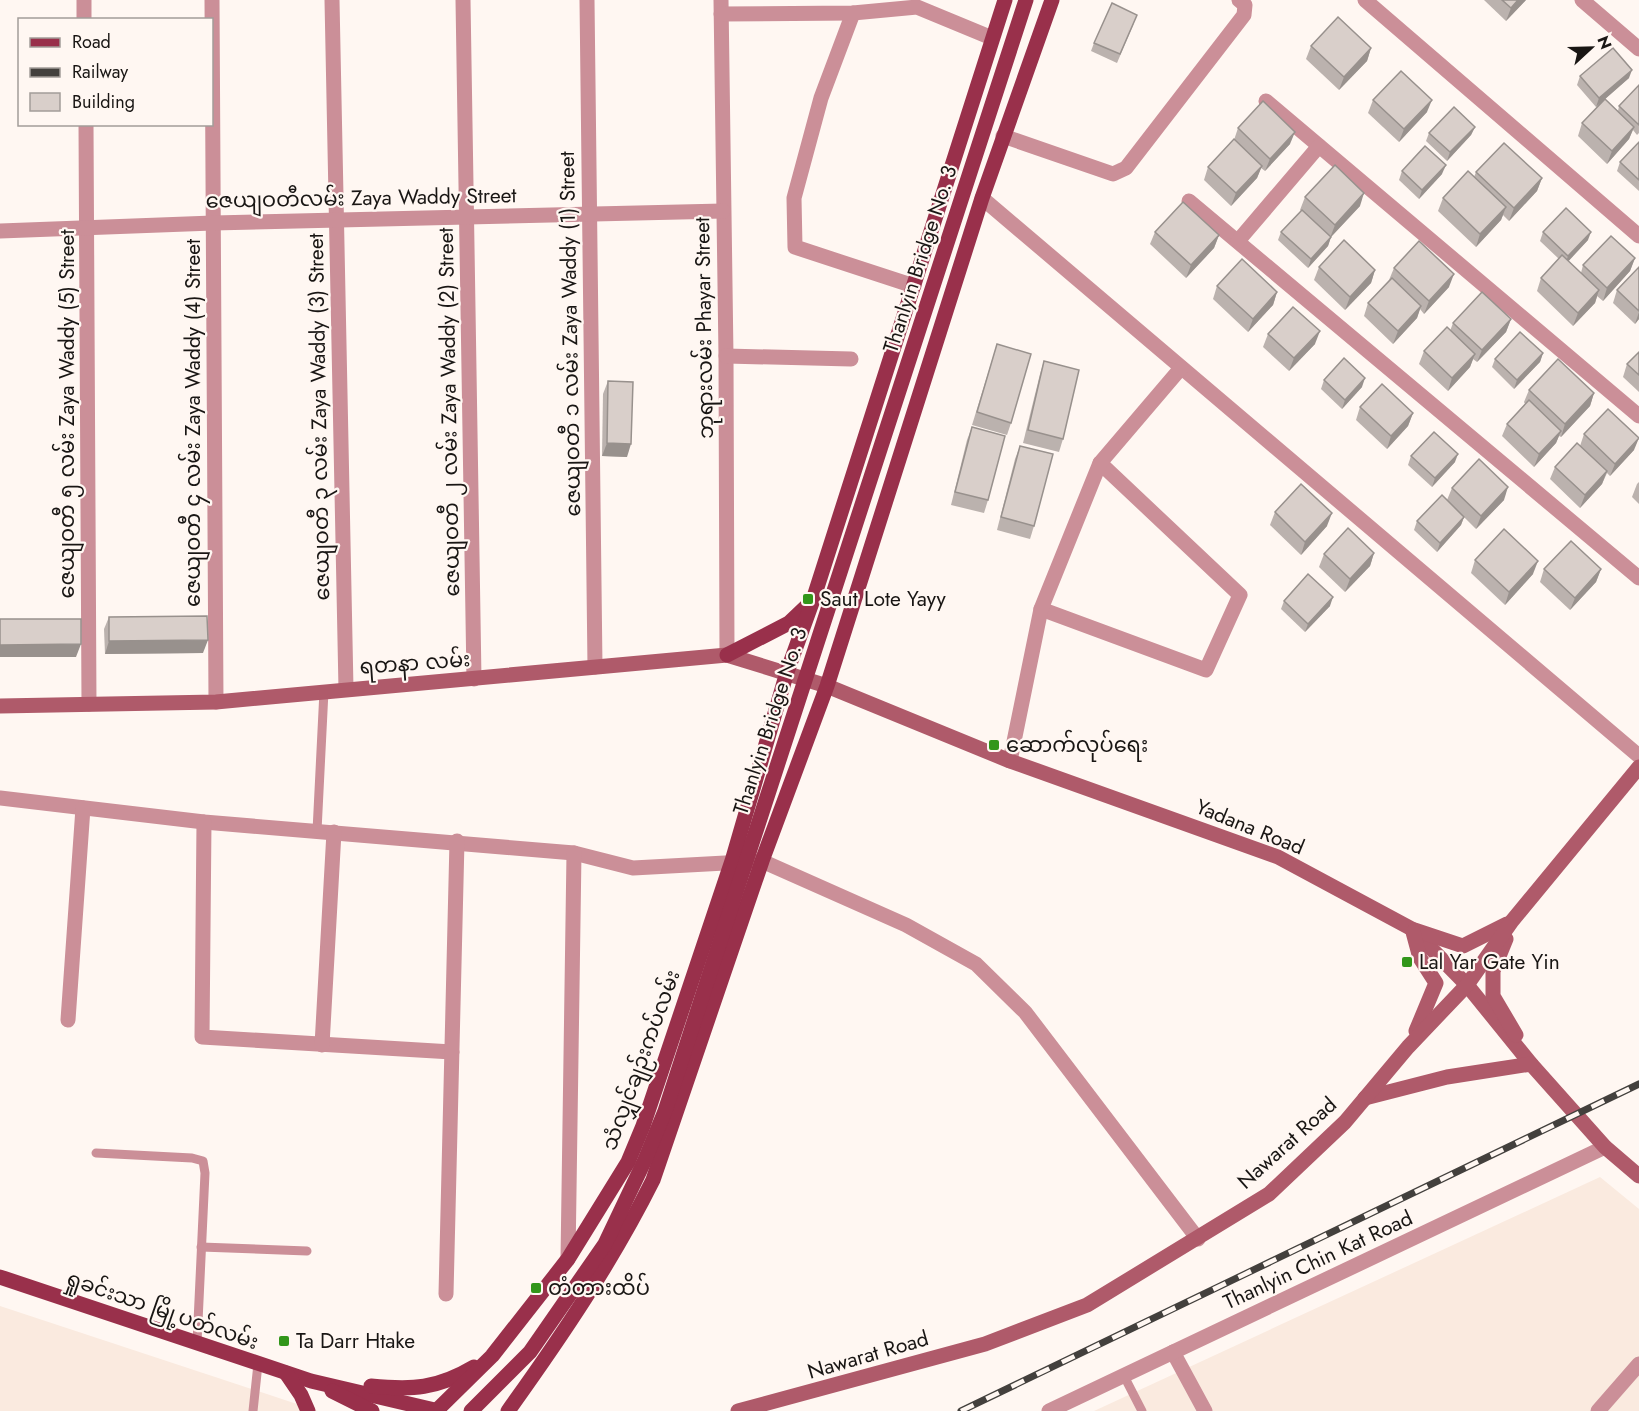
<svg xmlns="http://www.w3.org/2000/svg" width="1639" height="1411" font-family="Jost,'Noto Sans Myanmar',sans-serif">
<rect width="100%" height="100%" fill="#fff7f2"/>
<g fill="#faeadf">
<path d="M1600 1177 1639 1209V1411H1094Z"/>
<path d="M0 1306 318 1411H0Z"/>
</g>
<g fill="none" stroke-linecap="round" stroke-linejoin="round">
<g stroke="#cb8f98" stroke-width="9">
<path d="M317 831 324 691"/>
<path d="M96 1153 192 1158 203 1161 205 1173 197 1343"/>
<path d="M201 1247 307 1251"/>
<path d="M1124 1376 1142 1411"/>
<path d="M253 1411 258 1364"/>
</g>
<g stroke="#cb8f98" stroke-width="15">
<path d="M84 0V20"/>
<path d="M212 0 216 702"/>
<path d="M332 0 346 689"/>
<path d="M463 0 474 679"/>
<path d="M587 0 595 667"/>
<path d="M721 0 726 356 727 655"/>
<path d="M1365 0 1639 236"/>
<path d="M1582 0 1639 49"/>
<path d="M853 13 821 98 794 198 795 247 914 286"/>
<path d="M721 14 853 13 917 7 992 38"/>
<path d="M1266 101 1639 416"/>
<path d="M86 124 89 704"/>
<path d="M1003 136 1113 174 1126 168 1244 15 1245 5 1239 0"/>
<path d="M982 198 1639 756"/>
<path d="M1189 201 1639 578"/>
<path d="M0 231 213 223 723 211"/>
<path d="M1238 241 1319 146"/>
<path d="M726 356 851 359"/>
<path d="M1041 609 1206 670 1240 595 1100 463"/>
<path d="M1010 761 1041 609 1100 463 1181 368"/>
<path d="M0 798 204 822 574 853 633 868 762 861 906 925 976 964 1025 1012 1198 1239"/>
<path d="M204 822 202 1037 452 1052"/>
<path d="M68 1020 83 808"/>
<path d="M322 1045 334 832"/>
<path d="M568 1259 574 853"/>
<path d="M446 1294 457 841"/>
<path d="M1173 1352 1205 1411"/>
<path d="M1049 1411 1605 1147"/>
<path d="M1598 1411 1639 1364"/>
</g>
<g stroke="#af5a6a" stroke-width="15">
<path d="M0 706 216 702 727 655 827 686 1010 761 1278 857 1412 929 1467 985 1531 1064 1605 1147 1639 1176"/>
<path d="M1415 930 1463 946 1507 924"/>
<path d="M1413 932 1420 958 1436 983 1416 1031"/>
<path d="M1506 939 1493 971V996L1516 1035"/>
<path d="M1365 1098 1447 1077 1531 1064"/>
<path d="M738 1411 985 1344 1087 1305 1269 1194 1345 1122 1408 1047 1467 985 1512 921 1639 767"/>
</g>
<g stroke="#99304b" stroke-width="15">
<path d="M727 655 789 623 809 604"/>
<path d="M0 1277 311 1381 439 1411"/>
<path d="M286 1373 301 1395 308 1411"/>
<path d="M371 1386C412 1390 437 1389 474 1367"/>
<path d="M332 1391 372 1411"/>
<path d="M436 1411 492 1356 568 1259 628 1162 643 1126 732 861 787 672 813 600 1005 0"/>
<path d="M508 1411C561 1337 612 1262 653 1180L762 861 827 686 982 198 1052 0"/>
</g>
<defs>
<path id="rail" d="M961 1411 1639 1084"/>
</defs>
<use href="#rail" stroke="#43403d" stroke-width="7"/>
<use href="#rail" stroke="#fff7f2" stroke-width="4.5" stroke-dasharray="14" stroke-linecap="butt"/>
<path stroke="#99304b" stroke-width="15" d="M471 1411 530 1352 605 1244 644 1162 665 1111 1026 0"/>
</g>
<g fill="#bbb2ae">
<path d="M1484 0H1526L1506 21Z"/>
<path d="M1134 23 1117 63 1091 51 1094 43Z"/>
<path d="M1311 46 1371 48 1367 61 1339 90 1306 59Z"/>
<path d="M1580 76 1629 78 1605 99 1618 111 1619 106 1639 85V133L1637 135 1633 130 1629 139 1607 164 1578 136 1582 123 1602 102 1596 107 1577 85Z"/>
<path d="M1373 100 1427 112 1399 142 1368 113Z"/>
<path d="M1475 127 1471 135 1447 161 1426 141 1429 133Z"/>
<path d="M1238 128 1290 144 1265 171 1261 168 1257 178 1231 206 1204 180 1208 167 1234 140Z"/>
<path d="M1639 142V191L1617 171 1620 162Z"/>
<path d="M1402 171 1442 174 1419 199 1399 180Z"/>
<path d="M1476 172 1542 178 1537 191 1509 221 1503 215 1501 220 1476 247 1438 211 1443 198 1474 177Z"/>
<path d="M1305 197 1360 206 1331 237 1328 246 1308 268 1278 240 1281 232 1301 211 1300 210Z"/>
<path d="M1155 232 1219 235 1214 248 1186 278 1150 244Z"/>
<path d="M1543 232 1588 240 1568 261 1581 273 1583 265 1635 258 1630 271 1603 301 1597 296 1595 303 1573 326 1537 291 1541 278 1559 259 1540 241Z"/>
<path d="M1319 267 1375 270 1371 283 1345 310 1314 280Z"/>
<path d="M1639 267V319L1635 324 1613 303 1617 290Z"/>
<path d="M1394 268 1449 287 1424 314 1420 309 1417 318 1393 344 1364 316 1368 303 1389 280Z"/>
<path d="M1217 286 1277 292 1273 305 1248 332 1213 299Z"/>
<path d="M1511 319 1506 332 1477 362 1473 359 1470 367 1448 391 1419 364 1424 351 1450 331 1453 323Z"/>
<path d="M1268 334 1315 344 1289 371 1263 347Z"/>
<path d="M997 344 1011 423 1007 435 972 425Z"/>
<path d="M1639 352V392L1623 377 1627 364Z"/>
<path d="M1543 353 1540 362 1514 389 1492 367 1495 359Z"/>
<path d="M1044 361 1063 439 1059 452 1023 443 1040 374Z"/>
<path d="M1324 380 1362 387 1342 409 1321 389Z"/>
<path d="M608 381 627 457 602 456 603 394Z"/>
<path d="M1529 390 1594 393 1590 406 1561 437 1559 436 1556 443 1534 467 1502 436 1507 424 1525 404 1524 402Z"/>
<path d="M1360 407 1413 413 1408 426 1387 449 1356 420Z"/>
<path d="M972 427 988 500 984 513 951 505 967 440Z"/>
<path d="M1584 434 1634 450 1610 476 1607 473 1602 484 1580 508 1550 479 1555 467 1580 446Z"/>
<path d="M1020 446 1034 526 1030 539 997 530 1015 459Z"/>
<path d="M1411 456 1455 462 1432 487 1408 465Z"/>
<path d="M1639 482V504L1632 497 1637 484Z"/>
<path d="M1452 488 1504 500 1476 529 1464 517 1461 525 1437 552 1414 530 1417 521 1447 500Z"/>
<path d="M1275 512 1327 526 1301 555 1270 525Z"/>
<path d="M1374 553 1370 566 1345 592 1319 567 1324 554Z"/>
<path d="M1475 560 1533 574 1505 605 1471 573Z"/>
<path d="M1544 569H1601L1596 582 1570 610 1540 582Z"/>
<path d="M1284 601 1330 606 1305 632 1281 609Z"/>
<path d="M109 617 203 653 105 654 104 629Z"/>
</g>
<g fill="#98918d">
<path d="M1518 0H1526L1506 21 1511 8Z"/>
<path d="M1371 48 1367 61 1339 90 1344 77Z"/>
<path d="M1632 70 1629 78 1596 107 1599 98Z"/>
<path d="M1432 100 1427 112 1399 142 1404 129Z"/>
<path d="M1475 127 1471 135 1447 161 1450 152Z"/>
<path d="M1634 127 1629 139 1607 164 1612 151Z"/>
<path d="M1295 132 1290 144 1265 171 1270 159Z"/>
<path d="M1446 165 1442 174 1419 199 1422 190Z"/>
<path d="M1262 166 1257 178 1231 206 1236 193Z"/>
<path d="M1542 178 1537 191 1509 221 1514 208Z"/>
<path d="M1364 193 1360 206 1330 238 1335 225Z"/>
<path d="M1506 207 1501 220 1476 247 1480 234Z"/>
<path d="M1591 232 1588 240 1565 265 1568 256Z"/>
<path d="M1219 235 1214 248 1186 278 1191 265Z"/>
<path d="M1331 237 1328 246 1308 268 1311 259Z"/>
<path d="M1635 258 1630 271 1603 301 1607 288Z"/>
<path d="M1375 270 1371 283 1345 310 1350 297Z"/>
<path d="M1454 274 1449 287 1424 314 1429 301Z"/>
<path d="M1599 290 1595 303 1573 326 1578 313Z"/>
<path d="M1277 292 1273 305 1248 332 1253 319Z"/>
<path d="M1421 306 1417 318 1393 344 1398 331Z"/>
<path d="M1639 312V319L1635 324Z"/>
<path d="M1511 319 1506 332 1477 362 1482 350Z"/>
<path d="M1320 331 1315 344 1289 371 1294 358Z"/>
<path d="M1543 353 1540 362 1514 389 1517 380Z"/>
<path d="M1475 354 1470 367 1448 391 1452 378Z"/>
<path d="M1365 378 1362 387 1342 409 1345 400Z"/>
<path d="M1594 393 1590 406 1561 437 1565 424Z"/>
<path d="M1413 413 1408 426 1387 449 1391 436Z"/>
<path d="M1561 431 1556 443 1534 467 1539 454Z"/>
<path d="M1639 438 1634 450 1610 476 1615 464Z"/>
<path d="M607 443 631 444 627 457 602 456Z"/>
<path d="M1458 454 1455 462 1432 487 1435 478Z"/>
<path d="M1607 471 1602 484 1580 508 1585 495Z"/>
<path d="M1508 487 1504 500 1476 529 1481 516Z"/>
<path d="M1332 513 1327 526 1301 555 1305 542Z"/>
<path d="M1464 517 1461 525 1437 552 1440 543Z"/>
<path d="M1374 553 1370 566 1345 592 1350 579Z"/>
<path d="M1538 561 1533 574 1505 605 1509 592Z"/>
<path d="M1601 569 1596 582 1570 610 1575 598Z"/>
<path d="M1333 597 1330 606 1305 632 1308 624Z"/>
<path d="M208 640 203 653 105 654 109 641Z"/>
<path d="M81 644 76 657H0V645Z"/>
</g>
<g fill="#d9cfca" stroke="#98918d" stroke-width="1.5">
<path d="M1502 0H1518L1511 8Z"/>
<path d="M1112 3 1137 15 1120 54 1094 43Z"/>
<path d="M1338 17 1371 48 1344 77 1311 46Z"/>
<path d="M1613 48 1632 70 1599 98 1580 76Z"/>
<path d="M1401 71 1432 100 1404 129 1373 100Z"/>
<path d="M1639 85V125L1619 106Z"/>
<path d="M1605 99 1634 127 1612 151 1582 123Z"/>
<path d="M1263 101 1295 132 1270 159 1238 128Z"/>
<path d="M1454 107 1475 127 1450 152 1429 133Z"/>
<path d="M1234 139 1262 166 1236 193 1208 167Z"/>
<path d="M1639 142V180L1620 162Z"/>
<path d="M1504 143 1542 178 1514 208 1476 172Z"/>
<path d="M1425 146 1446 165 1422 190 1402 171Z"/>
<path d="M1335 165 1364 193 1335 225 1305 197Z"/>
<path d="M1468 171 1506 207 1480 234 1443 198Z"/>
<path d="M1183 202 1219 235 1191 265 1155 232Z"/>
<path d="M1566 208 1591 232 1568 256 1543 232Z"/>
<path d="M1302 210 1331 237 1311 259 1281 232Z"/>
<path d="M1611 236 1635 258 1607 288 1583 265Z"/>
<path d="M1344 240 1375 270 1350 297 1319 267Z"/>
<path d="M1419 241 1454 274 1429 301 1394 268Z"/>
<path d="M1562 255 1599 290 1578 313 1541 278Z"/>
<path d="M1242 259 1277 292 1253 319 1217 286Z"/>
<path d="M1639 267V311L1617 290Z"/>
<path d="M1392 278 1421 306 1398 331 1368 303Z"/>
<path d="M1482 292 1511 319 1482 350 1453 323Z"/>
<path d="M1293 307 1320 331 1294 358 1268 334Z"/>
<path d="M1447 327 1475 354 1452 378 1424 351Z"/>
<path d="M1520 332 1543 353 1517 380 1495 359Z"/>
<path d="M997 344 1031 354 1011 423 977 412Z"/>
<path d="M1639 352V375L1627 364Z"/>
<path d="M1344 358 1365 378 1345 400 1324 380Z"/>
<path d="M1558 359 1594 393 1565 424 1529 390Z"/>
<path d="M1044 361 1079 370 1063 439 1028 430Z"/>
<path d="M608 381 633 382 631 444 607 443Z"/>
<path d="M1382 384 1413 413 1391 436 1360 407Z"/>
<path d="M1529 400 1561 431 1539 454 1507 424Z"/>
<path d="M1608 409 1639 438 1615 464 1584 434Z"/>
<path d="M972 427 1005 436 988 500 955 492Z"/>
<path d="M1434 432 1458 454 1435 478 1411 456Z"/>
<path d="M1577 443 1607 471 1585 495 1555 467Z"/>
<path d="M1020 446 1053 454 1034 526 1001 517Z"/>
<path d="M1479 459 1508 487 1481 516 1452 488Z"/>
<path d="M1301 484 1332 513 1305 542 1275 512Z"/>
<path d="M1442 495 1464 517 1440 543 1417 521Z"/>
<path d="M1348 528 1374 553 1350 579 1324 554Z"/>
<path d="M1504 529 1538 561 1509 592 1475 560Z"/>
<path d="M1571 541 1601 569 1575 598 1544 569Z"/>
<path d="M1308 574 1333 597 1308 624 1284 601Z"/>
<path d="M207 616 208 640 109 641V617Z"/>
<path d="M0 619H81V644L0 645Z"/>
</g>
<g fill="#32961a" stroke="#fff7f2" stroke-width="2">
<rect x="802" y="593" width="12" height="12" rx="3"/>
<rect x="988" y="739" width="12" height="12" rx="3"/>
<rect x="1401" y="956" width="12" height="12" rx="3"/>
<rect x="530" y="1282" width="12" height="12" rx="3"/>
<rect x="278" y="1335" width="12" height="12" rx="3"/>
</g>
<g text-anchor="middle" stroke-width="4.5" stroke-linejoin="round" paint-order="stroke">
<g font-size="21" fill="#191614" stroke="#fff7f2">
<text transform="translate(361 198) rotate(-1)" y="7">ဇေယျဝတီလမ်း Zaya Waddy Street</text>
<text transform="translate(920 259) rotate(-72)" y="7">Thanlyin Bridge No. 3</text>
<text transform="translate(704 328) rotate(-91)" y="7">ဘုရားလမ်း Phayar Street</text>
<text transform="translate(570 334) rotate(-91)" y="7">ဇေယျဝတီ ၁ လမ်း Zaya Waddy (1) Street</text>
<text transform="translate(449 412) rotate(-91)" y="7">ဇေယျဝတီ ၂ လမ်း Zaya Waddy (2) Street</text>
<text transform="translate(67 414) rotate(-90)" y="7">ဇေယျဝတီ ၅ လမ်း Zaya Waddy (5) Street</text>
<text transform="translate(319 417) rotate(-91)" y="7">ဇေယျဝတီ ၃ လမ်း Zaya Waddy (3) Street</text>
<text transform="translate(193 423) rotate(-90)" y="7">ဇေယျဝတီ ၄ လမ်း Zaya Waddy (4) Street</text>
<text transform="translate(415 663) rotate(-4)" y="7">ရတနာ လမ်း</text>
<text transform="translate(770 721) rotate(-72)" y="7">Thanlyin Bridge No. 3</text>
<text transform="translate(1250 827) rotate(22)" y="7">Yadana Road</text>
<text transform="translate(641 1060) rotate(-70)" y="7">သံလျှင်ချဉ်းကပ်လမ်း</text>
<text transform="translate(1287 1143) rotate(-42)" y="7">Nawarat Road</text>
<text transform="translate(1318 1260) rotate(-25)" y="7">Thanlyin Chin Kat Road</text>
<text transform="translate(162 1310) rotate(19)" y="7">ရှုခင်းသာ မြို့ပတ်လမ်း</text>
<text transform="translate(868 1355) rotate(-16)" y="7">Nawarat Road</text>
</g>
<g font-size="21" fill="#191614" stroke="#fff7f2" text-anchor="start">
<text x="820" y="606">Saut Lote Yayy</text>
<text x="1006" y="752">ဆောက်လုပ်ရေး</text>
<text x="1419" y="969">Lal Yar Gate Yin</text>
<text x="548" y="1295">တံတားထိပ်</text>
<text x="296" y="1348">Ta Darr Htake</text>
</g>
</g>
<rect x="18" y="18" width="195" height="108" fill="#fff7f2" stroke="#a39d99" stroke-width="1.5"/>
<rect x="30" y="38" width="30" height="9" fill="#99304b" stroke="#a39d99" stroke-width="1.5"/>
<text x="72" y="48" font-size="18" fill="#191614">Road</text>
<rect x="30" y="68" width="30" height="9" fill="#43403d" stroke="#a39d99" stroke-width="1.5"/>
<text x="72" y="78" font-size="18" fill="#191614">Railway</text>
<rect x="30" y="93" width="30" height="18" fill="#d9cfca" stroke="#a39d99" stroke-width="1.5"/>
<text x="72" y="108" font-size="18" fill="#191614">Building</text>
<g transform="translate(1591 48) rotate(68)" stroke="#fff7f2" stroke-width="4.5" paint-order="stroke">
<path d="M0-4.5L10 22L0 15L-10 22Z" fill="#191614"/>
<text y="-9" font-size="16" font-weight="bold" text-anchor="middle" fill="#191614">N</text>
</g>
</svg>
